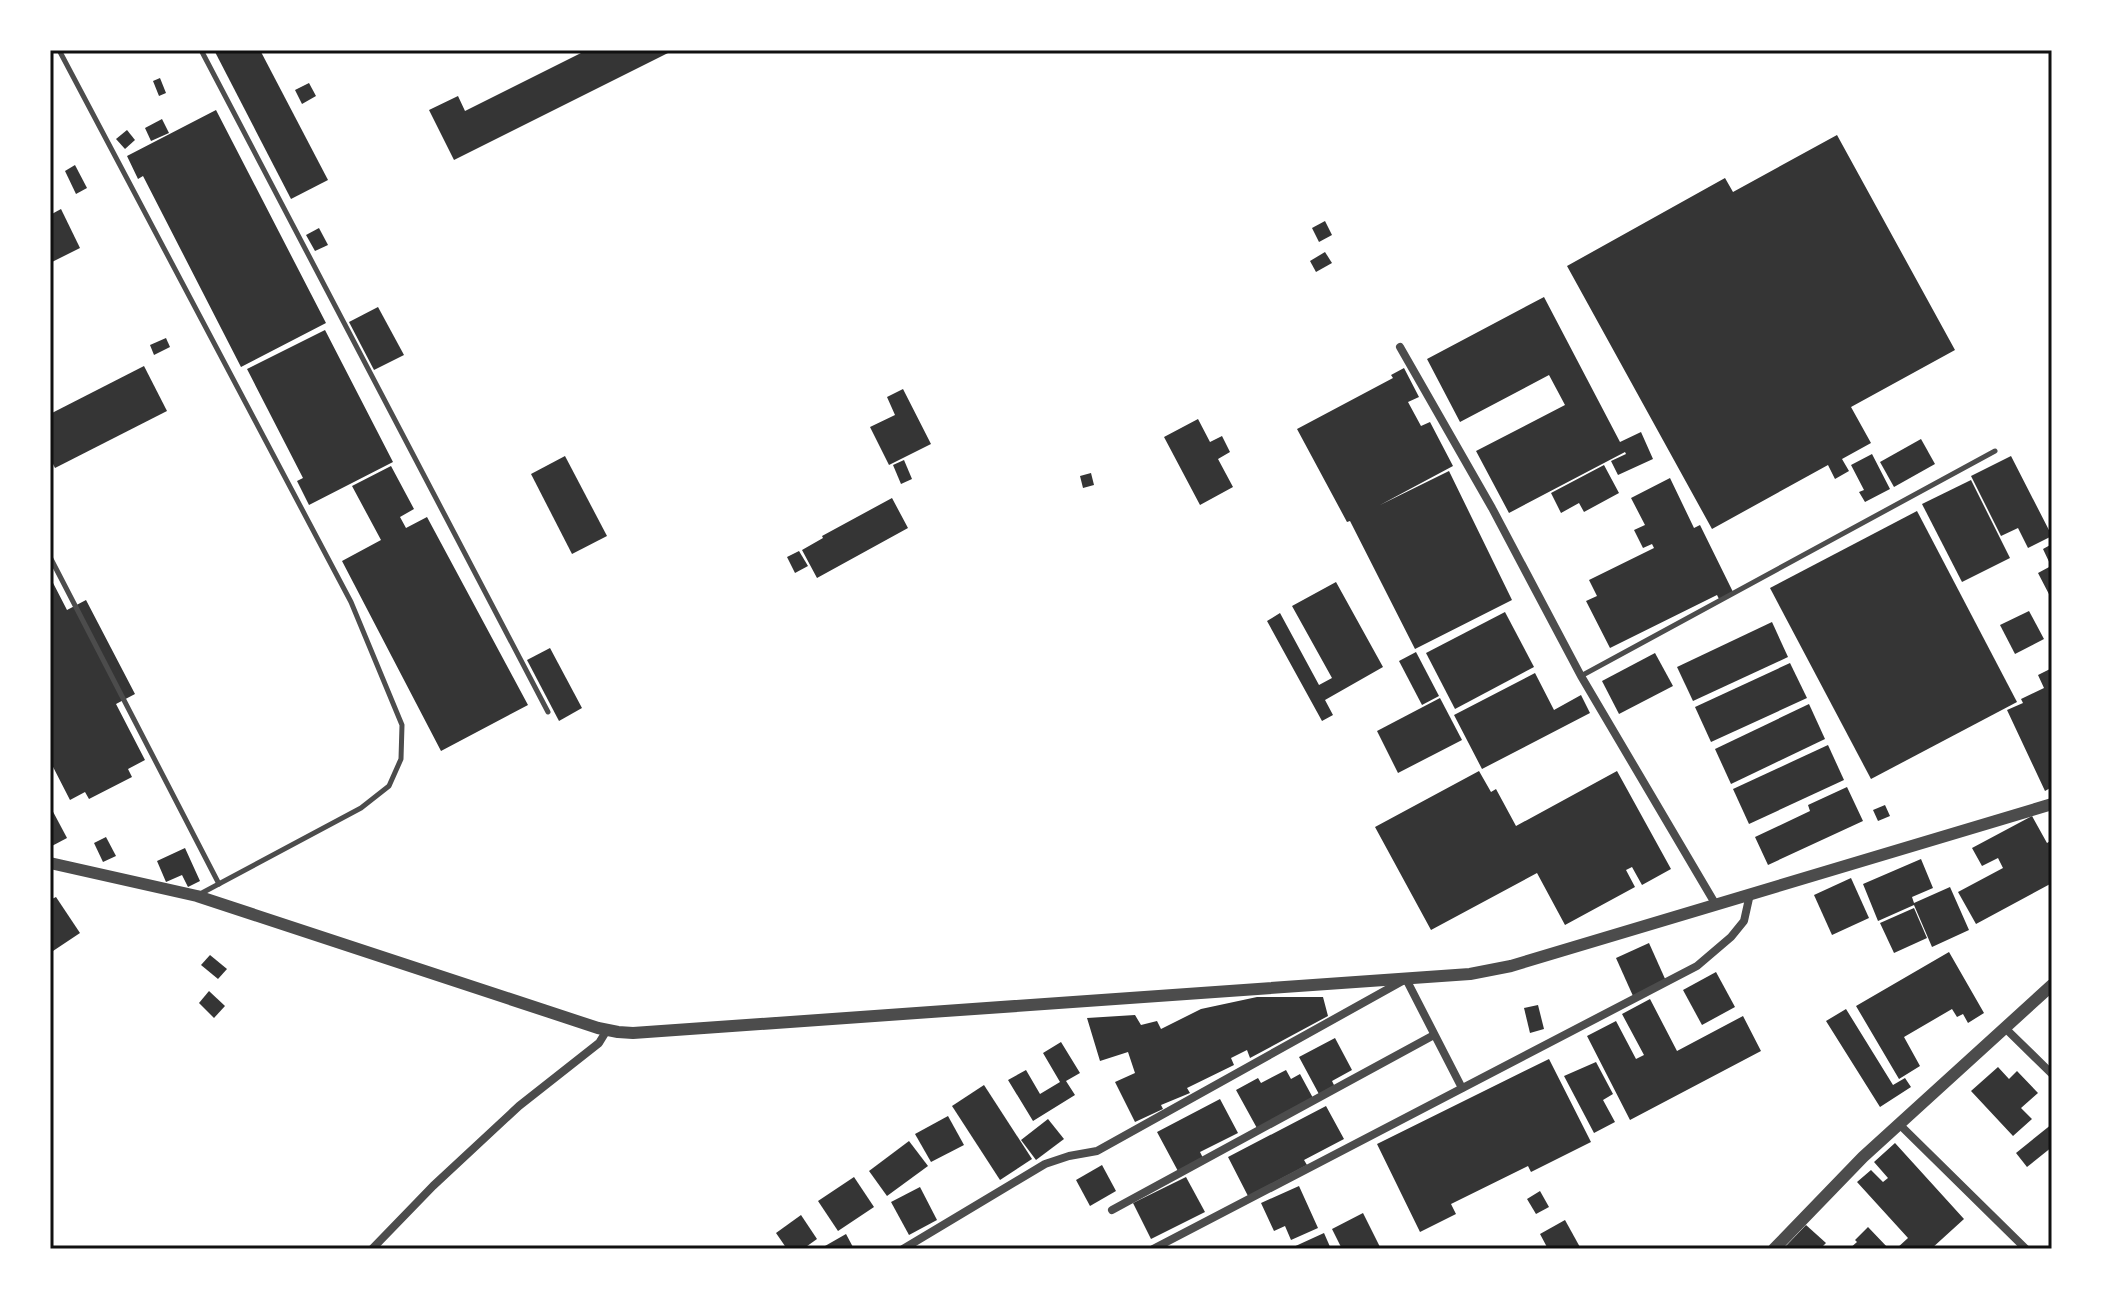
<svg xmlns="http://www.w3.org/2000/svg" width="2102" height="1299" font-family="'Open Sans',sans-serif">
<rect width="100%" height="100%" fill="#fff"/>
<g fill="#353535">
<path d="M214 50H260L328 180 291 199Z"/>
<path d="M587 50H674L454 160 429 110 458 96 465 111Z"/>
<path d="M160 78 166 93 159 96 153 81Z"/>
<path d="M309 83 316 96 302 104 295 90Z"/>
<path d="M216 110 326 323 241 367 143 176 138 179 127 156Z"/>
<path d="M162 119 169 133 151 141 145 128Z"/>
<path d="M127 130 135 140 125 149 116 139Z"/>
<path d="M1837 135 1955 350 1851 407 1871 443 1842 459 1849 471 1835 479 1828 465 1712 529 1567 266 1725 178 1733 192Z"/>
<path d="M75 165 87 188 76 194 65 171Z"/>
<path d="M61 209 80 248 50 263V215Z"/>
<path d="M1325 221 1332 235 1319 242 1312 228Z"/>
<path d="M319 228 328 245 315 251 306 235Z"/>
<path d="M1325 252 1332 263 1316 272 1310 261Z"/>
<path d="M1544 297 1620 442 1641 432 1653 459 1618 475 1611 461 1626 454 1625 452 1509 513 1476 451 1565 405 1549 375 1460 422 1427 359Z"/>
<path d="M378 307 404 355 374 370 349 322Z"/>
<path d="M325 330 393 462 309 505 297 481 303 478 247 369Z"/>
<path d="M166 338 170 347 154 355 150 345Z"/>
<path d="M144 366 167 411 55 468 50 458V414Z"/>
<path d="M1404 368 1419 397 1408 402 1421 426 1430 422 1453 466 1380 505 1449 471 1512 600 1415 649 1350 521 1347 522 1297 429 1393 378 1391 375Z"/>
<path d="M903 389 931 444 889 465 870 427 895 415 887 397Z"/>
<path d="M1198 419 1210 442 1222 436 1230 452 1218 459 1233 487 1200 505 1164 437Z"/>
<path d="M1921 439 1935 464 1894 487 1880 462Z"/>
<path d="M1872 454 1890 489 1865 502 1859 492 1864 490 1851 465Z"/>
<path d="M565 456 607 536 572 554 531 474Z"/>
<path d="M2011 456 2052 536 2028 548 2018 528 2001 536 1971 476Z"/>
<path d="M904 460 912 479 901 484 893 465Z"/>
<path d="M1604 465 1619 493 1584 512 1579 503 1561 513 1551 493Z"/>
<path d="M391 466 414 509 400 517 406 528 427 517 528 705 441 751 342 561 381 540 352 486Z"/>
<path d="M1091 473 1094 485 1083 488 1080 476Z"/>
<path d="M1670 478 1694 528 1700 525 1733 592 1719 599 1717 595 1610 648 1586 601 1597 596 1589 580 1654 548 1652 544 1643 548 1634 530 1645 525 1631 498Z"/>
<path d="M1971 480 2010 558 1962 582 1922 504Z"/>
<path d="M892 498 908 528 817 578 802 550 823 538 822 536Z"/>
<path d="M1917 511 2017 702 1871 779 1770 588Z"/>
<path d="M2052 544V600L2038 573 2051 566 2043 549Z"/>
<path d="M799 551 808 566 795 573 787 557Z"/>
<path d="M50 577 67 610 86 600 135 694 116 704 145 760 128 769 132 777 89 799 85 792 70 800 50 761Z"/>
<path d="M1336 582 1383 667 1325 700 1333 715 1322 721 1267 621 1280 613 1319 685 1332 678 1292 606Z"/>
<path d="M2029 611 2044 639 2015 654 2000 625Z"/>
<path d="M1505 612 1534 667 1455 709 1426 653Z"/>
<path d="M1772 622 1788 657 1693 701 1677 667Z"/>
<path d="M550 648 582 708 559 721 527 660Z"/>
<path d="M1416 652 1439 696 1422 705 1399 661Z"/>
<path d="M1655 653 1673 686 1619 714 1602 681Z"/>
<path d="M1790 663 1807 698 1711 742 1695 707Z"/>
<path d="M2050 669 2052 672V787L2045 791 2007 710 2023 703 2021 699 2044 688 2038 675Z"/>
<path d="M1535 673 1554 710 1581 695 1590 713 1482 769 1454 715Z"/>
<path d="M1440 698 1462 740 1398 773 1377 731Z"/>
<path d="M1809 704 1825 739 1731 784 1715 749Z"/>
<path d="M1828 745 1844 780 1749 824 1733 789Z"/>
<path d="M1479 771 1491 792 1496 789 1516 826 1617 771 1671 869 1642 885 1632 867 1626 870 1635 887 1565 925 1537 873 1431 930 1375 827Z"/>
<path d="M1847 787 1863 821 1768 865 1755 837 1810 811 1808 805Z"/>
<path d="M1885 805 1890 816 1878 821 1873 810Z"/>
<path d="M50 806 67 838 50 847Z"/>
<path d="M2032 816 2047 843 2052 840V883L1976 924 1958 892 2003 868 1998 858 1982 866 1972 848Z"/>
<path d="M106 837 116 856 103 862 94 843Z"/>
<path d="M185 848 200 881 188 887 182 875 166 882 157 861Z"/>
<path d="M1921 859 1933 888 1912 897 1914 903 1950 887 1969 930 1932 947 1914 905 1878 921 1863 884Z"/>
<path d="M1851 878 1869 918 1832 935 1814 895Z"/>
<path d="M56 897 80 933 50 953V900Z"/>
<path d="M1914 908 1927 938 1894 953 1880 923Z"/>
<path d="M1649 943 1666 981 1633 996 1616 958Z"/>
<path d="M1949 952 1984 1013 1968 1023 1963 1014 1957 1017 1952 1009 1904 1037 1920 1066 1899 1079 1856 1006Z"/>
<path d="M210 955 227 969 218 979 201 965Z"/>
<path d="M1716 972 1735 1007 1702 1025 1683 990Z"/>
<path d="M209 991 225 1006 214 1018 199 1003Z"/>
<path d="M1257 997H1323L1328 1016 1250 1058 1247 1050 1231 1058 1234 1065 1187 1088 1190 1093 1161 1105 1163 1109 1135 1122 1115 1082 1135 1073 1128 1052 1100 1061 1087 1018 1135 1015 1141 1025 1157 1021 1161 1029 1201 1009Z"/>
<path d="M1650 999 1677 1051 1743 1016 1761 1051 1630 1120 1587 1036 1616 1021 1636 1059 1644 1055 1622 1014Z"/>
<path d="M1538 1005 1544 1029 1530 1033 1524 1008Z"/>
<path d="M1846 1009 1893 1085 1905 1078 1911 1087 1880 1107 1826 1021Z"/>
<path d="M1335 1038 1352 1070 1332 1081 1335 1087 1320 1096 1299 1057Z"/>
<path d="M1061 1042 1080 1073 1066 1081 1075 1095 1033 1121 1008 1080 1026 1070 1040 1094 1060 1082 1043 1053Z"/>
<path d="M1549 1059 1591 1142 1531 1172 1528 1166 1451 1204 1456 1214 1420 1232 1377 1144Z"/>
<path d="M1596 1062 1613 1094 1603 1100 1615 1122 1594 1133 1564 1076Z"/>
<path d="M1998 1067 2009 1079 2017 1071 2038 1093 2021 1108 2032 1119 2013 1136 1971 1091Z"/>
<path d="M1286 1070 1291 1079 1300 1074 1313 1098 1258 1130 1236 1090 1258 1078 1261 1083Z"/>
<path d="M984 1085 1032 1159 1000 1180 952 1106Z"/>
<path d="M1220 1099 1238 1133 1200 1152 1204 1160 1179 1173 1157 1132Z"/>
<path d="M1326 1106 1344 1139 1304 1160 1307 1165 1248 1196 1228 1157Z"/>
<path d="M948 1116 964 1145 931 1162 915 1134Z"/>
<path d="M1048 1119 1064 1139 1036 1160 1021 1140Z"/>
<path d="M2052 1124V1147L2027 1167 2016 1153Z"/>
<path d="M909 1141 928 1166 887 1196 869 1171Z"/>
<path d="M1895 1143 1964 1219 1931 1249H1896L1908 1238 1857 1182 1871 1170 1883 1182 1888 1178 1874 1162Z"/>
<path d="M1102 1165 1116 1191 1090 1206 1076 1180Z"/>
<path d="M854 1177 874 1207 838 1231 818 1201Z"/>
<path d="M1186 1177 1205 1212 1151 1239 1133 1203Z"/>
<path d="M1299 1186 1318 1228 1291 1240 1285 1226 1274 1231 1261 1203Z"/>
<path d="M920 1187 937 1220 909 1235 891 1202Z"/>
<path d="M1540 1191 1549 1207 1536 1214 1527 1199Z"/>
<path d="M1363 1213 1381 1249H1342L1332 1229Z"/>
<path d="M801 1215 817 1239 803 1249H787L776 1233Z"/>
<path d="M1565 1220 1581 1249H1548L1540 1234Z"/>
<path d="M1806 1225 1826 1243 1820 1249H1783Z"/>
<path d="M1868 1227 1889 1249H1849L1857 1242 1855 1240Z"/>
<path d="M1324 1233 1331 1249H1289Z"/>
<path d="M846 1234 854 1249H827L825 1246Z"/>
</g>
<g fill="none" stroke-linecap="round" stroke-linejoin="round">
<g stroke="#4c4c4c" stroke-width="5">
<path d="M59 50 351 602 402 725 401 759 389 786 361 808 200 894"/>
<path d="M201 50 548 712"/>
<path d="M50 557 219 884"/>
<path d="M1581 676 1995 451"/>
</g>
<g stroke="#4c4c4c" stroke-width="8">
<path d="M1400 347 1492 508 1581 676 1716 905"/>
<path d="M2005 1028 2052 1074"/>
<path d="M1899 1124 2026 1249"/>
<path d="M1112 1210 1434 1035"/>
<path d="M372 1249 433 1186 519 1106 599 1043 607 1030"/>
<path d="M903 1249 1045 1164 1069 1156 1097 1151 1406 979 1462 1088"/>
<path d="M1153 1249 1697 966 1731 937 1744 921 1750 894"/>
</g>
<g stroke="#4c4c4c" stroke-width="12">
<path d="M50 863 197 896 598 1028 618 1032 633 1033 1470 974 1511 966 2052 804"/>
<path d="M1774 1249 1863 1157 2052 985"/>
</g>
</g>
<rect width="2102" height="1299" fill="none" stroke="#ffffff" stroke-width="104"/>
<rect x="52" y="52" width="1998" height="1195" fill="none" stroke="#111" stroke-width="3"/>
</svg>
